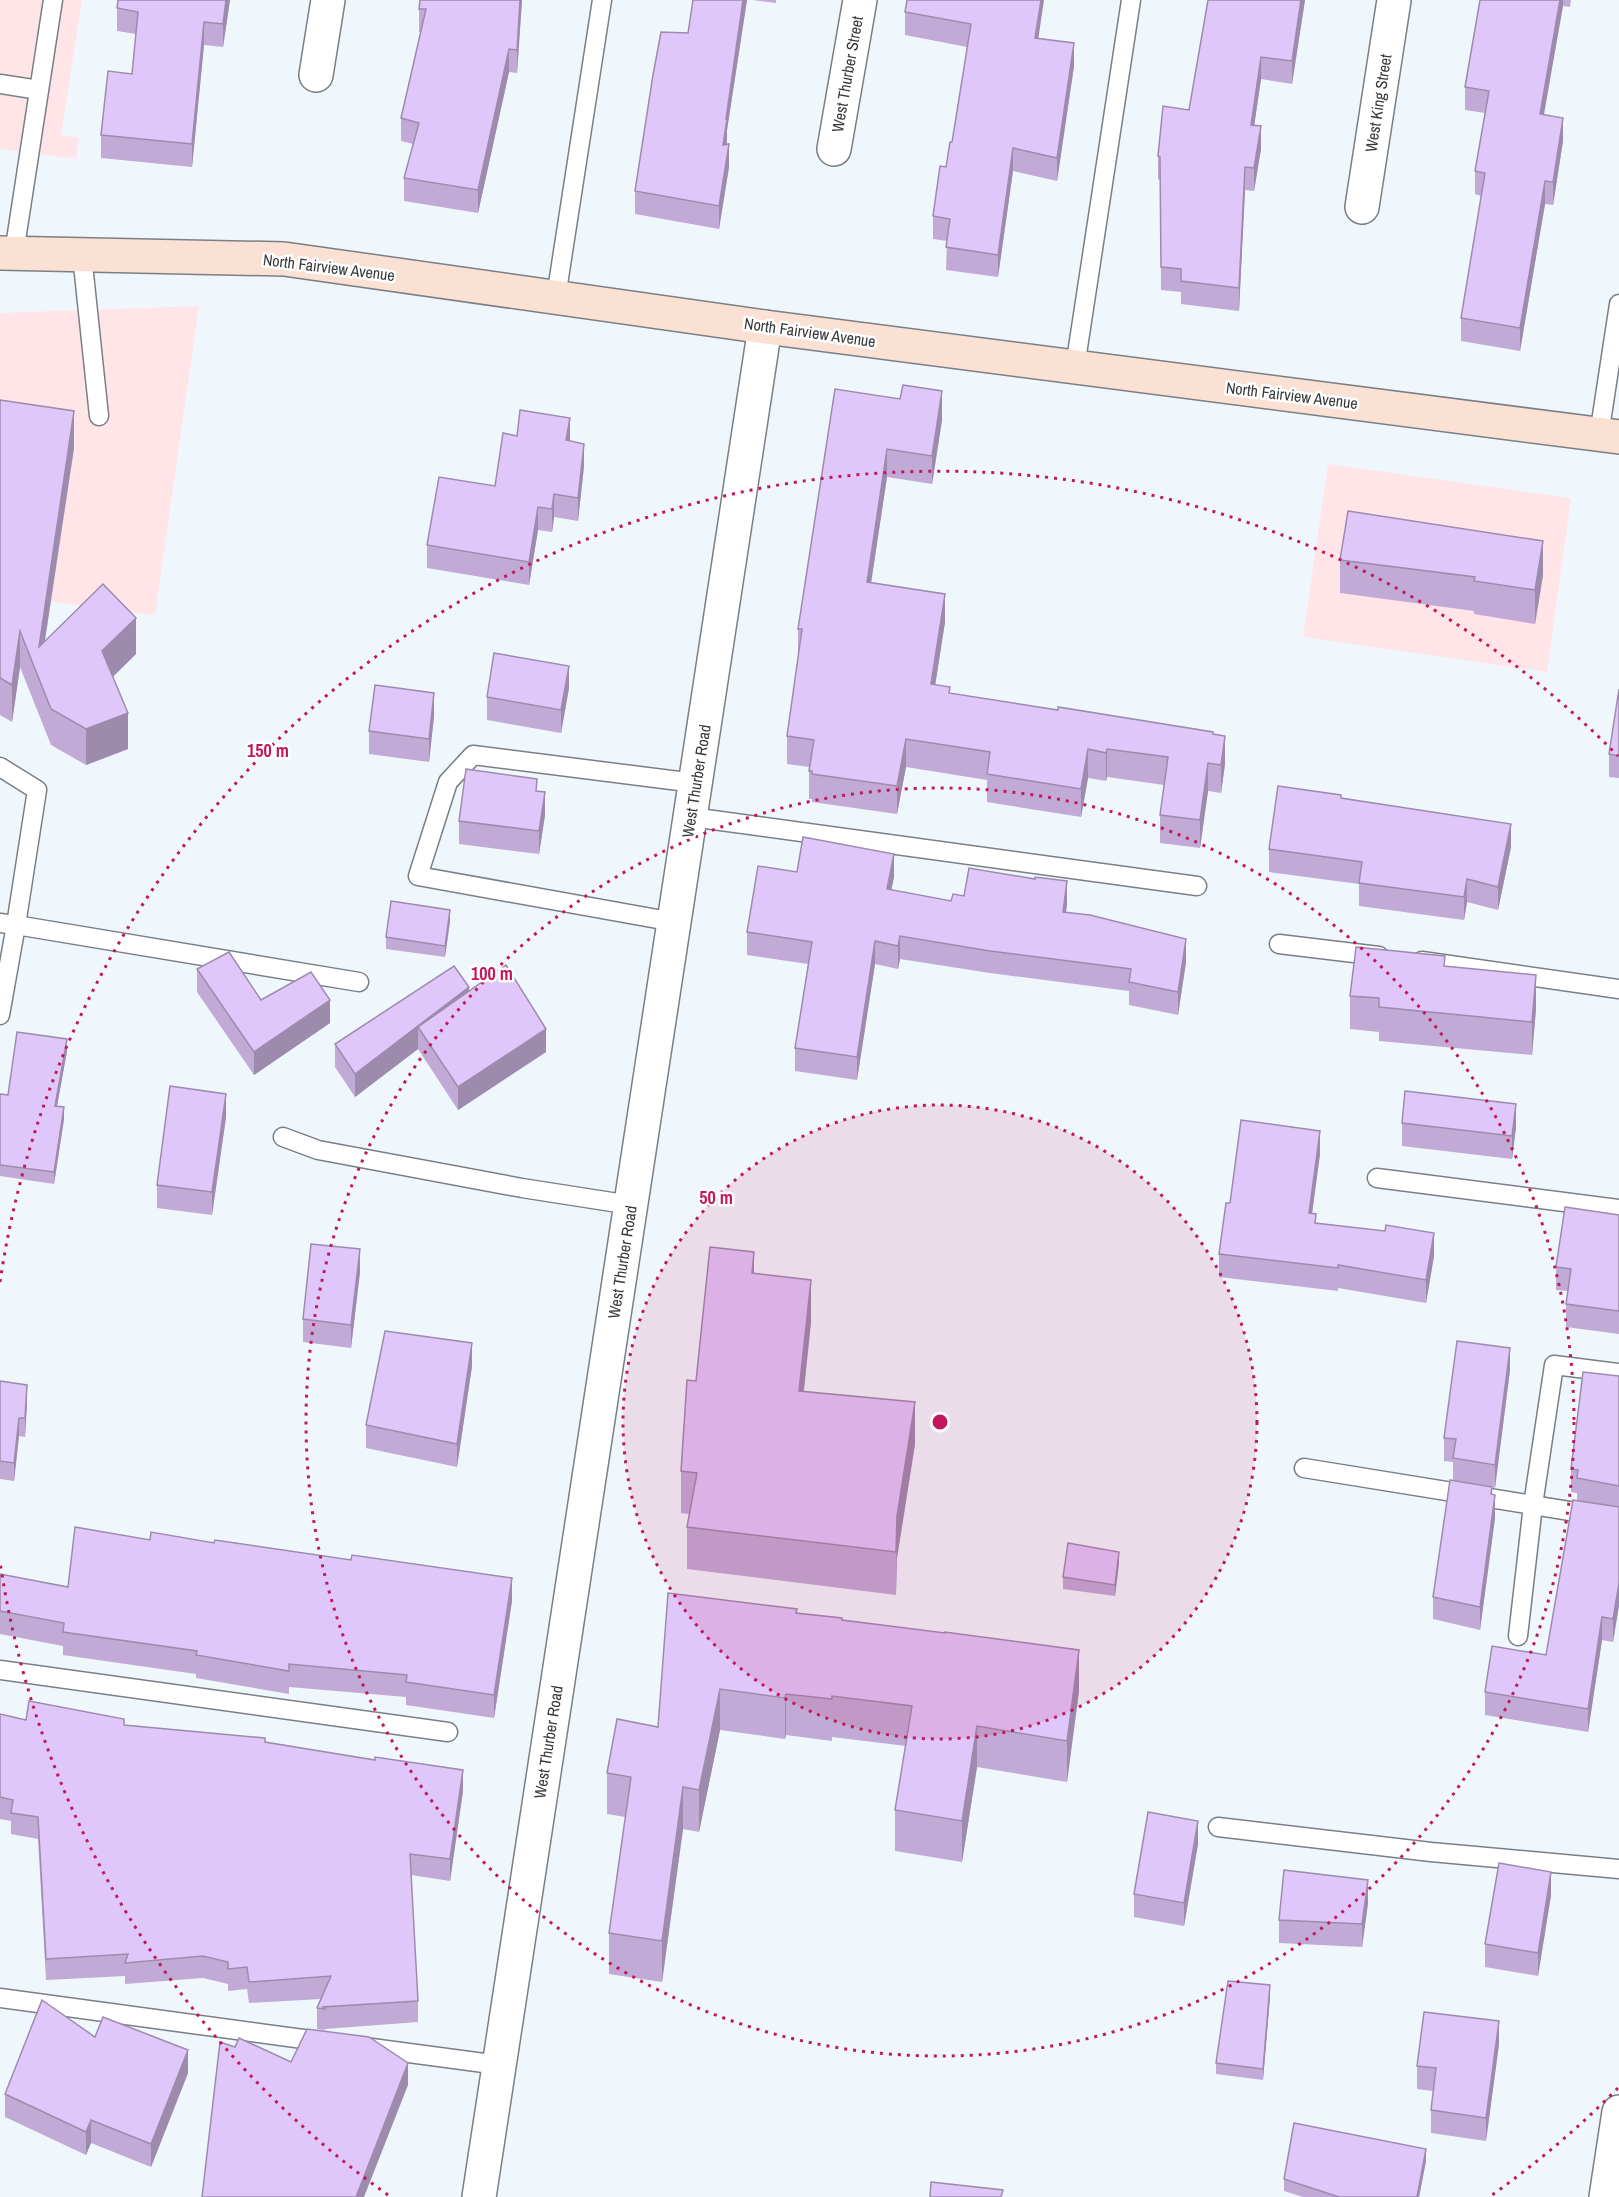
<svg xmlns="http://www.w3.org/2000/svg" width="1619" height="2197" font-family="'Archivo Narrow',sans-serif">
<rect width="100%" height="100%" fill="#f0f7fc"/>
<g fill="#ffe4e8">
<path d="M0 0H82L61 135 79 138 76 159 0 149Z"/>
<path d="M199 306 155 615 0 595V313Z"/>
<path d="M1328 464 1571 498 1547 672 1303 637Z"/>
</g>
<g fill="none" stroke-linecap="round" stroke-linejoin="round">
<defs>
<g id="lane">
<path d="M0 84 39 90"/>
<path d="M14 253 53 0"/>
<path d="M82 255 99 416"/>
<path d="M556 297 602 0"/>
<path d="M1075 367 1131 0"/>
<path d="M1599 435 1619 304"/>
<path d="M0 767 37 790 16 925 359 982"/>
<path d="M691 817 1197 886"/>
<path d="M674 922 418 876 448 782 473 755 695 783"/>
<path d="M0 923 16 925 0 1015"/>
<path d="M1279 944 1379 956"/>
<path d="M1422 961 1619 989"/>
<path d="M283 1137 318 1150 522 1188 631 1205"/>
<path d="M1377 1178 1619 1209"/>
<path d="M1304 1468 1619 1519"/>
<path d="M1518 1636 1533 1505 1554 1365 1619 1373"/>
<path d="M0 1670 448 1732"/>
<path d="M1218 1827 1431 1852 1619 1869"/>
<path d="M0 1998 325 2042"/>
<path d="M364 2047 499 2065"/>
</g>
<g id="street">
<path d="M316 75 328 0"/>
<path d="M834 149 860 0"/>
<path d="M1362 207 1394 0"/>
<path d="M479 2197 765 327"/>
<path d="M1606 2197 1619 2112"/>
</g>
<path id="secondary" d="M0 253 284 259 765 327 1619 437"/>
</defs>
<use href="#lane" stroke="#797f84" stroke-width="21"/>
<use href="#street" stroke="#797f84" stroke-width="36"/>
<use href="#secondary" stroke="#797f84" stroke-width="36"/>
<use href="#lane" stroke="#fff" stroke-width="18"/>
<use href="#street" stroke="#fff" stroke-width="33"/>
<use href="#secondary" stroke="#fbe0d4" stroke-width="33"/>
</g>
<g fill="#c1abd6">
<path d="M118 0H230L223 47 204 45 192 167 101 158V135L132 74 136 34 117 31V8Z"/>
<path d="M522 0 517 73 509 72 478 213 404 201V178L413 144 401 141V118L421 32H419V9Z"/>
<path d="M693 0H747L727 130V144L729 167 719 229 635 214V191L688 33Z"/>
<path d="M753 0H776V3Z"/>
<path d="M907 0 1038 38 1074 66 1057 181 1013 171 998 277 946 270 947 241 933 239V216L952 142 967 47 905 35V12Z"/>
<path d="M1305 0 1292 84 1261 79 1254 125 1261 149 1254 191 1245 190 1239 311 1181 304V292L1161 290 1160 180 1158 179V156L1189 110Z"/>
<path d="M1480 0H1571L1570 7 1563 6 1543 115 1563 141 1553 205 1545 204 1520 351 1461 341V318L1481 196 1475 194V171L1485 113 1465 110V87Z"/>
<path d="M835 389 942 420 932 484 887 477 871 582 945 622 935 685 950 694 1213 734 1225 764 1221 793 1208 791 1200 848 1160 843V815L1164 785 1107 777 1106 781 1088 778 1081 817 987 802V780L906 767 897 814 812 802V799H809V767L787 764V736L799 657H798V629Z"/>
<path d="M0 400 74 448 45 641 136 654 113 677 128 749 86 765 51 745 20 667 12 722 0 715Z"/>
<path d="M517 436 570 441 584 466 578 521 554 517 552 532 538 530 529 585 427 568V545L495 486Z"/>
<path d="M1340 560 1543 575 1535 624 1474 614V611L1340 593Z"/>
<path d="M569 688 561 733 487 720V697Z"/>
<path d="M1619 689V778L1609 777V754Z"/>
<path d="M434 716 429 762 369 754V731Z"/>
<path d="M537 791 545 815 539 854 459 844V821Z"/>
<path d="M1341 798 1511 847 1498 910 1467 902 1464 920 1359 906V884L1269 872V849Z"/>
<path d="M797 872 894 877 891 890 951 901 964 896 1067 904 1066 912 1186 962 1178 1015 1129 1005V991L990 973 900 959 898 969 875 964 857 1080 795 1071V1048L808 964 747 955V932Z"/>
<path d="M450 921 445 957 386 949V937Z"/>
<path d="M1445 966 1536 1009 1532 1055 1379 1041V1032L1350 1029V996Z"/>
<path d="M197 969 261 1000 330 1023 254 1075 197 992Z"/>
<path d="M469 991 546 1052 458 1110 418 1049 355 1097 335 1067V1044Z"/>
<path d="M67 1051 57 1106 64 1119 54 1184 0 1176V1094L8 1095Z"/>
<path d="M226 1117 212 1215 157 1208V1185Z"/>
<path d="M1402 1123 1516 1127 1512 1159 1402 1146Z"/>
<path d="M1320 1154 1312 1213 1316 1223 1434 1256 1426 1303 1338 1288V1291L1219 1277V1254L1230 1203Z"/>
<path d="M1619 1215V1334L1566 1327V1304L1568 1291 1556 1290V1267Z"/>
<path d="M360 1272 351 1348 303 1342V1319Z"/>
<path d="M754 1274 811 1322 804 1391 915 1444 897 1558 896 1595 687 1569V1527L689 1514 681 1513V1471L696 1381Z"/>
<path d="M472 1366 457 1467 366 1448V1425Z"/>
<path d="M1510 1370 1495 1488 1492 1487V1495L1495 1518 1480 1630 1433 1619V1597L1453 1481V1462L1444 1461V1438Z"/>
<path d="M1619 1376V1605L1613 1642 1602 1640 1588 1732 1485 1715V1692L1546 1655 1577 1501V1493L1571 1492V1469Z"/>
<path d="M0 1381 27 1403 25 1437 19 1436 14 1481 0 1479Z"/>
<path d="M150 1540 512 1601 494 1718 406 1705V1697L289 1687V1694L196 1678V1674L63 1655V1646L0 1634V1574L68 1587Z"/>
<path d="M1119 1563 1115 1596 1063 1589V1577Z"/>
<path d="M797 1613 842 1620 1079 1691 1067 1782 977 1767 962 1862 895 1851V1810L906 1746 832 1737V1741L786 1735 785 1739 720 1730 699 1832 683 1829 662 1982 609 1974V1933L625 1817 607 1814V1773L658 1727Z"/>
<path d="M0 1714 26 1720 124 1726 265 1742 463 1791 450 1881 411 1875 418 2001V2022L325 2029V2030L317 2029V2008L321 1999 249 2003 247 1989 228 1991V1984L203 1978 125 1984V1976L46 1980 38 1839 11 1834V1821L0 1819Z"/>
<path d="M1198 1844 1184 1926 1134 1917V1894Z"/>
<path d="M1551 1895 1538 1976 1485 1967V1944Z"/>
<path d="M1368 1903 1362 1947 1279 1943V1920Z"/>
<path d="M1270 1997 1263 2080 1216 2074V2063Z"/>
<path d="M95 2037 188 2073 151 2167 91 2143 86 2155 5 2117V2094Z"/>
<path d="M1499 2044 1486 2141 1431 2133V2110L1433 2091 1417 2089V2066Z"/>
<path d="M1426 2161 1419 2197H1303L1284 2191V2179Z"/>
</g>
<g fill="#9d8bae">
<path d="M226 0H230L223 47V24Z"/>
<path d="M520 0H522L517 73V50Z"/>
<path d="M743 0H747L727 130V142L723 168V145L726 119Z"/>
<path d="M1041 0H1044L1035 61V38Z"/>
<path d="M1301 0H1305L1292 84V61Z"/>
<path d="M1560 0H1563V6L1540 137V114Z"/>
<path d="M204 22V45L192 167V144Z"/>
<path d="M1074 43V66L1057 181V158Z"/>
<path d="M509 49V72L478 213V190Z"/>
<path d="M1261 57V79L1251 148V125Z"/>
<path d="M1563 118V141L1553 205V182Z"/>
<path d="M1261 126V149L1254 191V168Z"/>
<path d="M729 144V167L719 229V206Z"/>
<path d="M1013 148V171L998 277V255Z"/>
<path d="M1245 167V190L1239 311V288Z"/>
<path d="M1545 181V204L1520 351V328Z"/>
<path d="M942 391V420L932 484V456Z"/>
<path d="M74 411V448L39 678V647Z"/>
<path d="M570 418V441L566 440Z"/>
<path d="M584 444V466L578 521V498Z"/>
<path d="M887 449V477L867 610V582Z"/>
<path d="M554 494V517L552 532V509Z"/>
<path d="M538 507V530L529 585V562Z"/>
<path d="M1543 541V575L1535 624V590Z"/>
<path d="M945 594V622L931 712V684Z"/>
<path d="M136 618V654L102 687V651Z"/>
<path d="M20 631V667L12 722V685Z"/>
<path d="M569 666V688L561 733V710Z"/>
<path d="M434 693V716L429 762V739Z"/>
<path d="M128 713V749L86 765V729Z"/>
<path d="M1225 736V764L1221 793V765Z"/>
<path d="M906 739V767L897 814V786Z"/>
<path d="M1088 749V778L1081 817V789Z"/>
<path d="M1107 749V777L1106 781V753Z"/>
<path d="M1208 763V791L1200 848V820Z"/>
<path d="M545 792V815L539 854V831Z"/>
<path d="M1511 824V847L1498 910V887Z"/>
<path d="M894 854V877L887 912V889Z"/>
<path d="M1467 879V902L1464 920V897Z"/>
<path d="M1067 881V904L1063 935V912Z"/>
<path d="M450 910V921L445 957V946Z"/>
<path d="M900 936V959L898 969V946Z"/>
<path d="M1186 939V962L1178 1015V992Z"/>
<path d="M875 941V964L857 1080V1057Z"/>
<path d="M1536 975V1009L1532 1055V1022Z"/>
<path d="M469 987V1010L418 1027V1049L355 1097V1074Z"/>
<path d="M330 1000V1023L254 1075V1052Z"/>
<path d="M546 1029V1052L458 1110V1087Z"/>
<path d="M67 1039V1051L55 1117V1106Z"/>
<path d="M226 1094V1117L212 1215V1192Z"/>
<path d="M1516 1104V1127L1512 1159V1136Z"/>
<path d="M64 1107V1119L54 1184V1172Z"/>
<path d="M1320 1131V1154L1309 1236V1213Z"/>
<path d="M1434 1233V1256L1426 1303V1280Z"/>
<path d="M360 1249V1272L351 1348V1325Z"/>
<path d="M754 1252V1294L752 1273Z"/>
<path d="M811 1280V1322L799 1433V1391Z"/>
<path d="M472 1343V1366L457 1467V1444Z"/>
<path d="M1510 1348V1370L1495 1488V1465Z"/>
<path d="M27 1385V1403L25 1437V1418Z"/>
<path d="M915 1402V1444L897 1558 896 1595 897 1516Z"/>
<path d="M19 1418V1436L14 1481V1463Z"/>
<path d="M1495 1495V1518L1480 1630V1607Z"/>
<path d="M1119 1552V1563L1115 1596V1585Z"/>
<path d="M512 1578V1601L494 1718V1695Z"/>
<path d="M1619 1583V1605L1613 1642V1619Z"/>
<path d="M1602 1617V1640L1588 1732V1709Z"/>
<path d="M1079 1650V1691L1067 1782V1741Z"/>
<path d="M720 1689V1730L699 1832V1790Z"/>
<path d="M786 1694V1735L785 1739V1698Z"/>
<path d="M977 1726V1767L962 1862V1821Z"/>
<path d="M463 1770V1791L450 1881V1859Z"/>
<path d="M683 1787V1829L662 1982V1941Z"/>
<path d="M1198 1821V1844L1184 1926V1903Z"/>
<path d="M1551 1872V1895L1538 1976V1953Z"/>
<path d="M1368 1880V1903L1362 1947V1924Z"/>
<path d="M1270 1985V1997L1263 2080V2069Z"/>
<path d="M1499 2021V2044L1486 2141V2118Z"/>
<path d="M188 2050V2073L151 2167V2144Z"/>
<path d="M408 2063V2085L364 2197H356Z"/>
<path d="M91 2120V2143L86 2155V2132Z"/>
<path d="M1426 2149V2161L1419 2197H1417Z"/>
</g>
<g fill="#e0c7f9" stroke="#9d8bae" stroke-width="1.5">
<path d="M118 0H226L223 24 204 22 192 144 101 135 108 71 132 74 138 12 117 8Z"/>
<path d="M420 0H520L517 50 509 49 478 190 404 178 419 123 401 118 426 9H419Z"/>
<path d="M693 0H743L726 119H727L723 145 729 144 719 206 635 191 653 75 661 32 688 33Z"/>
<path d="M907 0H1041L1035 38 1074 43 1057 158 1013 148 998 255 946 247 950 219 933 216 940 166 946 167 950 142H952L971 24 905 12Z"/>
<path d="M1208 0H1301L1292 61 1261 57 1251 125 1261 126 1254 168 1245 167 1239 288 1181 281V269L1161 267 1160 157 1158 156 1163 106 1189 110Z"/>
<path d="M1480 0H1560L1540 114 1563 118 1553 182 1545 181 1520 328 1461 318 1485 173 1475 171 1489 91 1465 87Z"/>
<path d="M903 385 942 391 932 456 887 449 867 582 945 594 931 684 950 687 949 693 1058 710V707L1213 732V734L1225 736 1221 765 1208 763 1200 820 1160 815 1168 757 1107 749 1106 753 1088 749 1081 789 987 774 990 752 906 739 897 786 812 774V771H809L814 740 787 736 802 629H798L835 389 900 399Z"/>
<path d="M0 400 74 411 39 647 103 584 136 618 102 651 128 713 86 729 51 709 20 631 12 685 0 678Z"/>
<path d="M520 410 570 418 566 440 584 444 578 498 554 494 552 509 538 507 529 562 427 545 439 477 495 486 503 433 517 436Z"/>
<path d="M1348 511 1543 541 1535 590 1474 581 1475 577 1340 560Z"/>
<path d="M494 653 569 666 561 710 487 697Z"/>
<path d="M375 685 434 693 429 739 369 731Z"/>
<path d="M1619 689V756L1609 754Z"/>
<path d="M466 769 537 779 536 791 545 792 539 831 459 821Z"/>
<path d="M1278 786 1341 795V798L1511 824 1498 887 1467 879 1464 897 1359 883 1362 862 1269 849Z"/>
<path d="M803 837 894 854 887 889 951 901 953 894 964 896 969 868 1035 879V877L1067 881 1063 912 1090 915 1186 939 1178 992 1129 982 1131 969 990 951 900 936 898 946 875 941 857 1057 795 1048 812 942 747 932 758 866 797 872Z"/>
<path d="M391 901 450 910 445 946 386 937Z"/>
<path d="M1356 947 1445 956 1444 966 1536 975 1532 1022 1379 1007V998L1350 996Z"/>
<path d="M229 952 261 1000 311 972 330 1000 254 1052 197 969Z"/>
<path d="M506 965 546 1029 458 1087 418 1027Z"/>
<path d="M454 966 469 987 355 1074 335 1044Z"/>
<path d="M17 1032 67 1039 55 1106 64 1107 54 1172 0 1165V1094L8 1095Z"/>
<path d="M170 1086 226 1094 212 1192 157 1185Z"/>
<path d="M1405 1091 1516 1104 1512 1136 1402 1123Z"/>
<path d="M1241 1120 1320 1131 1309 1213 1316 1214 1315 1223 1385 1231 1386 1225 1434 1233 1426 1280 1338 1265V1268L1219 1254 1226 1203H1230Z"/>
<path d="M1565 1207 1619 1215V1311L1566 1304 1571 1269 1556 1267Z"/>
<path d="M311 1244 360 1249 351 1325 303 1319Z"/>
<path d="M710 1247 754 1252 752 1273 811 1280 799 1391 915 1402 897 1516 896 1552 687 1527 697 1473 681 1471 687 1380 696 1381Z"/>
<path d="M385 1331 472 1343 457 1444 366 1425Z"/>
<path d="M1457 1341 1510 1348 1495 1465 1453 1458 1456 1439 1444 1438Z"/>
<path d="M1583 1372 1619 1376V1486L1577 1478 1578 1470 1571 1469Z"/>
<path d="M0 1381 27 1385 25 1418H19L14 1463 0 1461Z"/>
<path d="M1450 1480 1492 1487 1491 1494 1495 1495 1480 1607 1433 1597Z"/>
<path d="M1573 1500 1619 1507V1583L1613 1619 1602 1617 1588 1709 1485 1692 1492 1646 1546 1655Z"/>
<path d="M75 1527 150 1540 151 1532 214 1543 215 1540 351 1560 352 1555 512 1578 494 1695 406 1682 407 1675 289 1664V1671L196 1655 197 1651 63 1632 64 1623 0 1611V1574L68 1587Z"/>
<path d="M1068 1543 1119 1552 1115 1585 1063 1577Z"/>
<path d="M668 1593 797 1609 796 1613 842 1618V1620L945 1633V1632L1079 1650 1067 1741 977 1726 962 1821 895 1810 912 1706 832 1696V1699L786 1694 785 1698 720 1689 699 1790 683 1787 662 1941 609 1933 631 1777 607 1773 617 1719 658 1727Z"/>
<path d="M29 1701 124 1719V1725L265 1738V1742L375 1760V1757L463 1770 450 1859 410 1854 418 2001 323 2007 325 2009 317 2008 331 1976 249 1982 247 1967 228 1969V1962L203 1956 125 1963 128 1954 46 1959 38 1817 11 1813 13 1800 0 1797V1714L26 1720Z"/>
<path d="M1148 1812 1198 1821 1184 1903 1134 1894Z"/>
<path d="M1499 1863 1551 1872 1538 1953 1485 1944Z"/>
<path d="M1284 1870 1368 1880 1362 1924 1279 1920Z"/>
<path d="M1228 1981 1270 1985 1263 2069 1216 2063Z"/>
<path d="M42 2000 95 2037 103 2017 188 2050 151 2144 91 2120 86 2132 5 2094Z"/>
<path d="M1424 2012 1499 2021 1486 2118 1431 2110 1436 2068 1417 2066Z"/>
<path d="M307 2029 369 2037 408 2063 356 2197H202L220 2042 235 2047 239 2038 291 2062Z"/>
<path d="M1294 2123 1426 2149 1417 2197H1339L1284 2179Z"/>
<path d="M931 2182 1003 2190 1001 2197H930Z"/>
</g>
<circle cx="940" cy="1422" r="317" fill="#c2185b" fill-opacity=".12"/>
<g fill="none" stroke="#c2185b" stroke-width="3" stroke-dasharray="3 6">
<circle cx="940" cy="1422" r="317"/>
<circle cx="940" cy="1422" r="634"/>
<path d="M1618 2088A950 950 0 0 1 1492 2195M388 2195A950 950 0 0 1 0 1562M0 1282A950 950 0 0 1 1618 756"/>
</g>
<g text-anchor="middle" stroke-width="5" stroke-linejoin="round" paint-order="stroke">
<g font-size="16" fill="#36393b" stroke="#fff">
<text transform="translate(847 74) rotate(-80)" y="6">West Thurber Street</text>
<text transform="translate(1378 103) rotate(-81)" y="6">West King Street</text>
<text transform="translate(329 267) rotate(7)" y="6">North Fairview Avenue</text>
<text transform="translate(810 332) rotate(8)" y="6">North Fairview Avenue</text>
<text transform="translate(1292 395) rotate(7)" y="6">North Fairview Avenue</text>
<text transform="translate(696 781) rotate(-81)" y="6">West Thurber Road</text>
<text transform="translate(622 1262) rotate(-81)" y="6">West Thurber Road</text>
<text transform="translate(548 1742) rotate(-81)" y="6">West Thurber Road</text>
</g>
</g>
<circle cx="940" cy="1422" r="9" fill="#c2185b" stroke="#fff" stroke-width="3"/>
<g font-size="18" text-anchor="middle" font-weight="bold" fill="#c2185b" stroke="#fff" stroke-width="5" stroke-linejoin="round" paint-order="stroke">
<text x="268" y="757">150 m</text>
<text x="492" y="980">100 m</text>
<text x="716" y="1204">50 m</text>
</g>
</svg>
